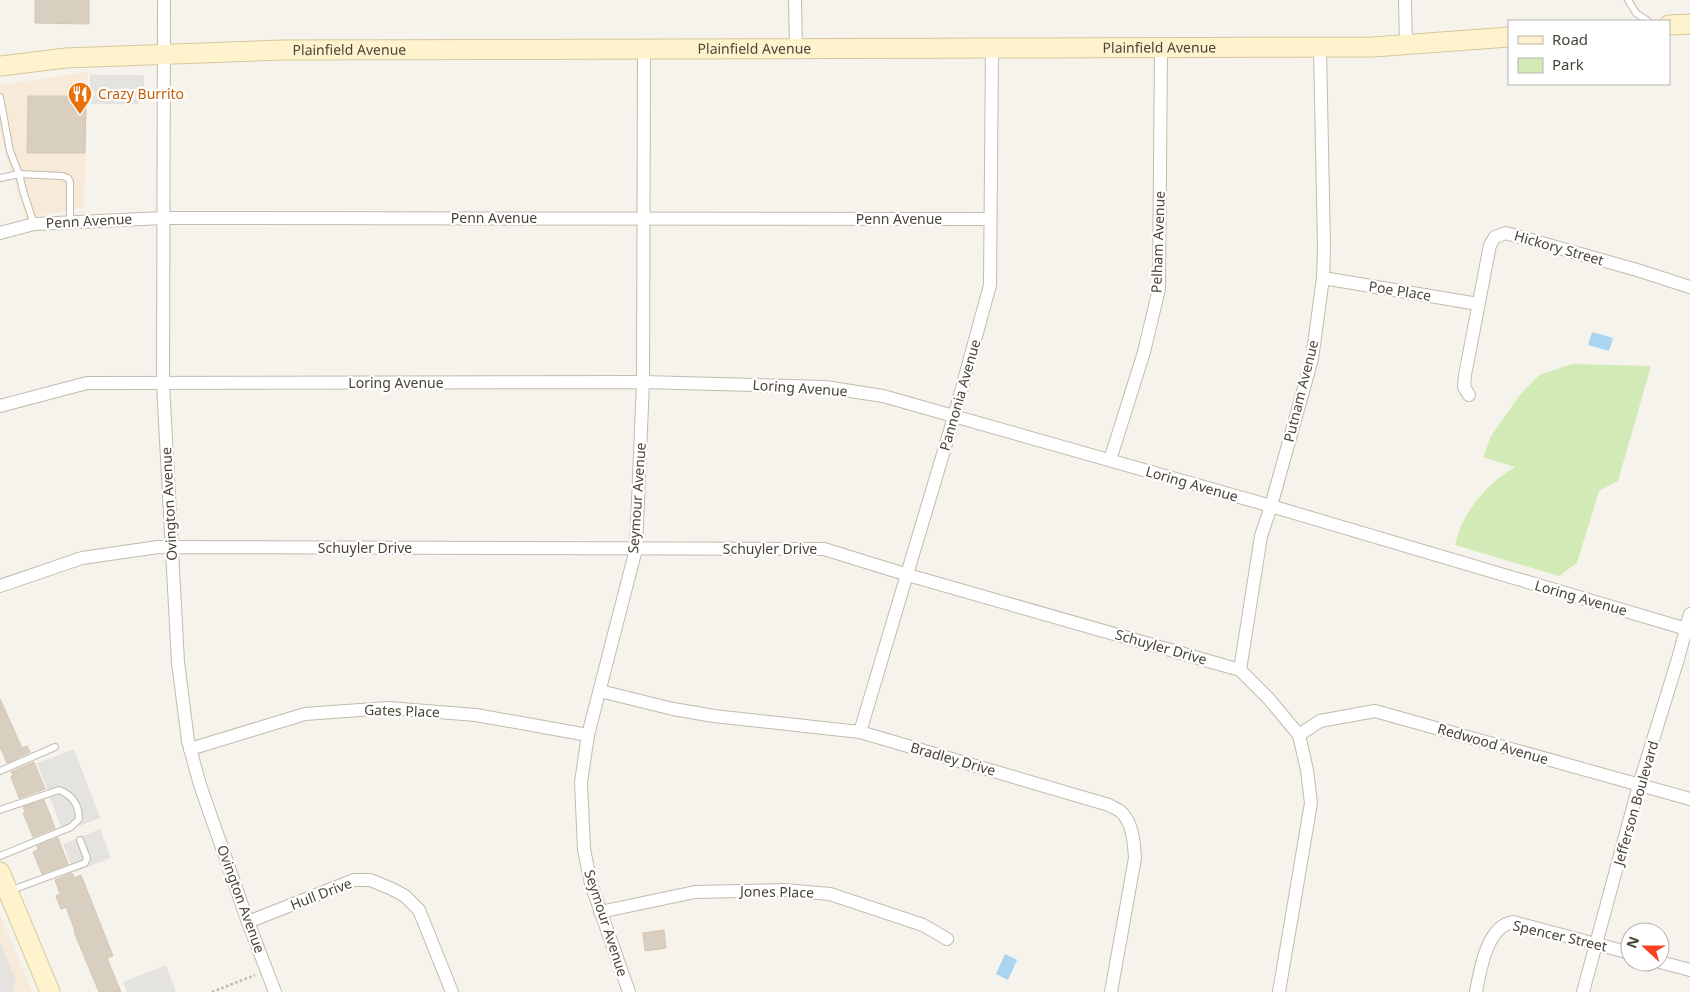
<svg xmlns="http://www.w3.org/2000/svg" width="1690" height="992" font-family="'Noto Sans',sans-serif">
<rect width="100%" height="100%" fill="#f6f3ec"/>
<g fill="#f7ead8">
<path d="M88 72 84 207 26 219 6 156 0 133V85Z"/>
<path d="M0 914 32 992H0Z"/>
</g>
<path fill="#d2eab5" d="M1572 364 1651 366 1618 481 1599 491 1577 563 1559 576 1455 545C1463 511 1486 484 1515 467L1483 457 1491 436 1519 396 1539 375Z"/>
<g fill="#e5e3e0">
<path d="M90 74 101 75H142L144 76V92L138 104H90L96 92 90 91Z"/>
<path d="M74 749 100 818 63 832 37 763Z"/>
<path d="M100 829 111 858 74 872 63 844Z"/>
<path d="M0 942 16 980 13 992H0Z"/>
<path d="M166 965 176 992H127L123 982Z"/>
</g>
<g fill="#a9d4f2">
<path d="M1592 332 1613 338 1609 351 1588 345Z"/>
<path d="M1005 954 1017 960 1008 980 996 974Z"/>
</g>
<g fill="#d8cfc1" stroke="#d3c7b4">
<path d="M35 0H89V24L35 23Z"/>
<path d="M28 96H86L85 153H27Z"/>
<path d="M0 699 22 748 27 746 30 752 7 763 0 747Z"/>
<path d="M34 762 45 789 19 798 11 777 13 776 11 772Z"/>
<path d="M44 800 55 828 33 837 23 813 25 812 23 807Z"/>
<path d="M58 838 68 864 42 874 33 852 38 850 37 846Z"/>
<path d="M72 873 74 878 81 875 113 956 107 958 121 992H99L74 932 75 931 66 907 61 909 56 896 60 894 55 880Z"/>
<path d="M664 930 666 948 645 951 643 933Z"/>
</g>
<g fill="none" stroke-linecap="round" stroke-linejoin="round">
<defs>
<g id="lane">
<path d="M1628 0 1636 13 1648 21"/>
<path d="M0 97 10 151 19 174 62 176 68 178 70 182V222"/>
<path d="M0 178 19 174 24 194 34 224"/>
<path d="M0 771 55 747"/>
<path d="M0 810 59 790C72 795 79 805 79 819L71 827 0 856"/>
<path d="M9 891 85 863 87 858 80 840"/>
</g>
<g id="street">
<path d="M164 0 163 384 178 662 188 741 200 785 248 922 275 992"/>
<path d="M795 0 796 49"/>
<path d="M1405 0 1406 45"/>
<path d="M0 233 34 224 164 218 990 219"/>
<path d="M1323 278 1478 304"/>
<path d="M1469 395 1464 387 1465 375 1490 245 1495 237 1506 233 1637 270 1690 287"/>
<path d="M0 406 87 383 643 382 825 387 883 396 1271 506 1690 630"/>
<path d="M1110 460 1144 352 1159 289 1161 48"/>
<path d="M0 586 82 558 158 547 824 549 908 575 1240 670 1269 699 1299 735 1307 770 1311 803 1279 992"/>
<path d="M1240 670 1261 536 1271 506 1312 359 1323 278 1324 247 1320 48"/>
<path d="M600 691 673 709 714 716 860 732 1109 805C1112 807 1117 809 1120 811 1133 822 1134 843 1135 858L1111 992"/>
<path d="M860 732 954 417 990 285 992 48"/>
<path d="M1299 735 1320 721 1375 711 1690 799"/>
<path d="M190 749 305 714 388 708 476 715 588 735"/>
<path d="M600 912 695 892 784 890 830 894 923 925 947 939"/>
<path d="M248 922 354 880H370L390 888 405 896 419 910 452 992"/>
<path d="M1660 962 1690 970"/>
<path d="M629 992 591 884 584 849 581 782 588 735 636 549 643 382 644 49"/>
<path d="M1476 992C1480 970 1487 926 1513 922L1630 953"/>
<path d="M1583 992 1639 785 1678 659 1690 614"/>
</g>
<g id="secondary">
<path d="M1669 25 1690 24"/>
<path id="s1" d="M0 66 66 58 283 50 1373 47 1509 37"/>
<path d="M0 872 50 992"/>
</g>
</defs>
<use href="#lane" stroke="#c2bbae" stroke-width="8"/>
<use href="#street" stroke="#c2bbae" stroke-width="14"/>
<use href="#secondary" stroke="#d6c79b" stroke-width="21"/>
<path stroke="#c4b79f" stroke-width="2.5" stroke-dasharray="2.5 2.5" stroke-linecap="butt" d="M212 992 255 975"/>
<use href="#lane" stroke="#fff" stroke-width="6"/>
<use href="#street" stroke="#fff" stroke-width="12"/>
<use href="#secondary" stroke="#fff3cd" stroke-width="19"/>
</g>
<defs>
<symbol id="restaurant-pin" viewBox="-11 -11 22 30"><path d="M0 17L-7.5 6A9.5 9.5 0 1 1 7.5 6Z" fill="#e8710a" stroke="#fff"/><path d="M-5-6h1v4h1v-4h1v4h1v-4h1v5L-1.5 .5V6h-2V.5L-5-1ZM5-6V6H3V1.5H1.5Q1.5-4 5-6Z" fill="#fff"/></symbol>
</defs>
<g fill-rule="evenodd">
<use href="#restaurant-pin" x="66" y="80" width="28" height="38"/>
</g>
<g text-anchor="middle" stroke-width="4.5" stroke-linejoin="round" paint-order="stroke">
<g font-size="14" fill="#4b4439" stroke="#fff">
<text dy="5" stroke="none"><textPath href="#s1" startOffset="1160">Plainfield Avenue</textPath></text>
<text dy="5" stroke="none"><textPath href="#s1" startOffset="755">Plainfield Avenue</textPath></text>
<text dy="5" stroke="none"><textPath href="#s1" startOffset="350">Plainfield Avenue</textPath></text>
<text x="494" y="223">Penn Avenue</text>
<text x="899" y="224">Penn Avenue</text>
<text transform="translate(89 221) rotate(-3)" y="5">Penn Avenue</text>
<text transform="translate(1158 242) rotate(-88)" y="5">Pelham Avenue</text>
<text transform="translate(1559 248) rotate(16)" y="5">Hickory Street</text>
<text transform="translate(1400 291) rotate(9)" y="5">Poe Place</text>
<text x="396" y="388">Loring Avenue</text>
<text transform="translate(800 388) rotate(4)" y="5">Loring Avenue</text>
<text transform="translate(1301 391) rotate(-76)" y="5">Putnam Avenue</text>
<text transform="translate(960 395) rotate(-74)" y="5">Pannonia Avenue</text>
<text transform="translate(1192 484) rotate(16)" y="5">Loring Avenue</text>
<text transform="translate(637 498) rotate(-86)" y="5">Seymour Avenue</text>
<text transform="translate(169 504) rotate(-93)" y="5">Ovington Avenue</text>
<text x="365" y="553">Schuyler Drive</text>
<text x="770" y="554">Schuyler Drive</text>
<text transform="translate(1581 598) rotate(16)" y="5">Loring Avenue</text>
<text transform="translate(1161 647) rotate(16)" y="5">Schuyler Drive</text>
<text transform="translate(402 711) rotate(2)" y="5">Gates Place</text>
<text transform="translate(1493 744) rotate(16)" y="5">Redwood Avenue</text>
<text transform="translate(953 759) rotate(16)" y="5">Bradley Drive</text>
<text transform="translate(1636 803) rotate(-74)" y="5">Jefferson Boulevard</text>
<text transform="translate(777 892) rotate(1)" y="5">Jones Place</text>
<text transform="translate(321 894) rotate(-21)" y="5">Hull Drive</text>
<text transform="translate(241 899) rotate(70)" y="5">Ovington Avenue</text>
<text transform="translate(606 923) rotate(72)" y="5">Seymour Avenue</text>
<text transform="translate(1560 936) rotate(13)" y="5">Spencer Street</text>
</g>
<g font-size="14" fill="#c56008" stroke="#fff" text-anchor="start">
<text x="98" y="99">Crazy Burrito</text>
</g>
</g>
<rect x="1508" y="20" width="162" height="65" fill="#ffffff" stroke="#b7b4b0"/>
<rect x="1518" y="36" width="25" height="8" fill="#fff3cd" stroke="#b7b4b0"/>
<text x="1552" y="45" font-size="15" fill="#4b4439">Road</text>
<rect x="1518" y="58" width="25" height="15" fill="#d2eab5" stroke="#b7b4b0"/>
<text x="1552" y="70" font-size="15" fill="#4b4439">Park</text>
<g transform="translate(1645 947) rotate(291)"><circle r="24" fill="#ffffff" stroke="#b7b4b0"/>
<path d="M0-4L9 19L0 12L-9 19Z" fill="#fc3f1d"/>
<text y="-8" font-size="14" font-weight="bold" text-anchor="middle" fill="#4b4439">N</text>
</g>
</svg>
